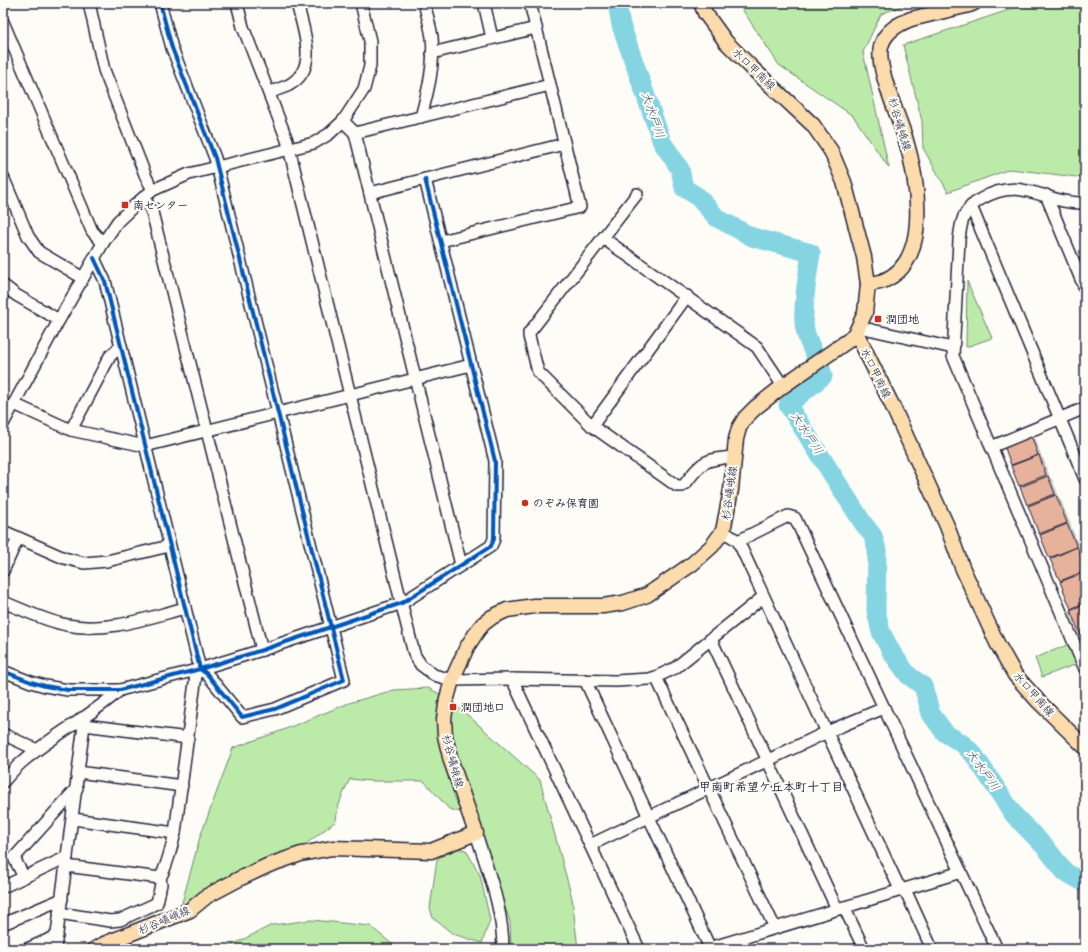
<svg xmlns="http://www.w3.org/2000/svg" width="1088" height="952" font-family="'Playpen Sans','Klee One',sans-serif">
<defs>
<filter id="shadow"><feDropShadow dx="3.5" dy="3.5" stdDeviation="0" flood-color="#0004"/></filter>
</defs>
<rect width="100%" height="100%" fill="#fdfcf7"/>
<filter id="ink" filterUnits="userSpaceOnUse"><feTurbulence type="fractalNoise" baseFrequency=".025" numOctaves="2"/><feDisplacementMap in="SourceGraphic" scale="8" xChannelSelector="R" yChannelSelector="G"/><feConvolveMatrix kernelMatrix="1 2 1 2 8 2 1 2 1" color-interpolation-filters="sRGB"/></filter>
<g filter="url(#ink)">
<g fill="#bceba9" stroke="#6f8672">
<path d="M738 3H910L881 14 863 52 889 168 853 116 779 65Z"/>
<path d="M1017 3H1085V178L1010 169 948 192 923 148 922 121 903 45 1012 9Z"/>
<path d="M967 281 992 338 966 347Z"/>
<path d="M1077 641 1085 661 1042 677 1035 658Z"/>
<path d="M428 688 442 695 470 717 540 780 572 898 578 949H511L510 922 475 816 449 809 424 781H370L350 779C343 793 337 806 336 821L302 847 231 874 180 910 200 837 233 748 283 730 349 703 394 690Z"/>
<path d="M456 848 466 850 480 875 490 920 482 943 453 934 433 918 430 908 437 859Z"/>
<path d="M312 920 370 926 398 949H224L272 925Z"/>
</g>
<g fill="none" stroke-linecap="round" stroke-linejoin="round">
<path stroke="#85d4e2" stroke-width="19" d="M617 3 621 25 662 142 680 169 684 188 697 196 717 218 752 237 811 253C808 273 801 311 805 330 808 346 820 360 823 376L788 405 863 523 873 536 877 550 876 611 881 632 892 653 908 675 923 686 931 714 945 733 963 744 974 755 1014 815 1046 848 1065 872 1085 883"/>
</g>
<g fill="#e7b29b" stroke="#22223b" filter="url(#shadow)">
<path d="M1031 435 1038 455 1011 465 1004 445Z"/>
<path d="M1039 455 1046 475 1019 486 1011 466Z"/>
<path d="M1048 476 1055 494 1027 505 1020 487Z"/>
<path d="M1056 495 1067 523 1039 534 1028 506Z"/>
<path d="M1067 524 1077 547 1049 558 1040 535Z"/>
<path d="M1077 547 1085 565V571L1060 581 1050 559Z"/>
<path d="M1085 572V602L1071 609 1060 582Z"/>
<path d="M1085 604V638L1082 639 1070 610Z"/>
</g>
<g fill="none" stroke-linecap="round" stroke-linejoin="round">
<defs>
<g id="minor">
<path d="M89 3 104 70 146 177 153 190"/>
<path d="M237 3 243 27 287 140 413 650 415 656 421 665 434 675 452 680 512 679 616 681 649 679 656 677 675 668 763 597"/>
<path d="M484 3 492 38"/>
<path d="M3 22 92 231 103 243"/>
<path d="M432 53 536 28"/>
<path d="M269 93C275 90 283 88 289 85 320 68 303 30 297 3"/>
<path d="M421 117C428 91 435 64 432 37 430 25 427 14 424 3"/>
<path d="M343 121 355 133 550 85"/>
<path d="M355 133 461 565"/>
<path d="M3 177 28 236 39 252 83 278"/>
<path d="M370 193 564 144"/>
<path d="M637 194 529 333V336L538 372 592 426 677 486H682L685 484C702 461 705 459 734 457"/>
<path d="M1046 195 1085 289"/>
<path d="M144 197 152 212 262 650"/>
<path d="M1085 203C1045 205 1023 174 981 199 963 210 961 221 959 240L953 356 1085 669"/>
<path d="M971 206 1085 479"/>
<path d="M603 238 757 347 783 386"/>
<path d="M441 241 580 207 530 3"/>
<path d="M94 258 105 281 200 669 207 674 242 717 275 709 344 680 215 158 172 48 160 3"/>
<path d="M3 285 16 295 59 320"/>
<path d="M859 327 953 348"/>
<path d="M14 404 71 430 145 446 471 365"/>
<path d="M3 424 59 320 103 243 118 221 137 203 153 190 189 174 314 143 329 134 343 121 364 89 370 66V41L361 3"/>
<path d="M592 426 687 296"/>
<path d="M71 430 110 356 121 346"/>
<path d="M991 447 1085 408"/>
<path d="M3 531 64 558 84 563 107 561 169 546"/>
<path d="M723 531 738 541 897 883 908 896 932 949"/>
<path d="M738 541 788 516 795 518 997 949"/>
<path d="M3 571 18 538"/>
<path d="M3 602C24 610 45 621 67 625 107 633 147 618 185 608"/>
<path d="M711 639 837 909"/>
<path d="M3 671 31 682 45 686 68 690H120L200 669 262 650 402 603 491 546 494 539 495 461 425 179"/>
<path d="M656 677 775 928"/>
<path d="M512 679 639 949"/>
<path d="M585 680 710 948"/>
<path d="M84 725 188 738"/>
<path d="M3 734 37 750"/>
<path d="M78 772 182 786"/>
<path d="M3 782C9 775 15 768 22 762 53 735 90 717 120 690"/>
<path d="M73 819 175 833"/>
<path d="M476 833C488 872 503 908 503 949"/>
<path d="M590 845 827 732 884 708"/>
<path d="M66 866 160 878"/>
<path d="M24 877 14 858 77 788"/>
<path d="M3 887 67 857"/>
<path d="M844 907 864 949"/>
<path d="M59 913 110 921 120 920 157 903 161 884 160 878C168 865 171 848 175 833L196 675 200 669"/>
<path d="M3 924 62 899"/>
<path d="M27 949 57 936"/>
<path d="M55 949 84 725 82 718"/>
<path d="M706 949 961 872"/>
</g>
<g id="major">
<path d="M868 284C873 283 879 283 883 281 933 261 917 177 905 137 898 115 876 67 881 47 884 32 898 24 911 19L969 5 974 3"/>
<path d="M856 332 892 405 947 526 962 567 997 643 1015 675 1039 702 1085 747"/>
<path d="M95 949 104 944 190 910 207 896 241 878 269 865 301 854 332 848 431 851 476 833 451 761 445 736 444 719 447 698 452 680 467 647 478 630 483 624 492 617 507 610 534 606H603L623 603 647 595 692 564 712 546 723 531 731 490 736 439 739 428 745 418 755 408 783 386 849 340 856 332 865 313 868 284 864 257 844 182 831 151 813 125 753 69 726 42 705 13 701 3"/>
</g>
</defs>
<use href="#minor" stroke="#22223b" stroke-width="14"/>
<use href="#major" stroke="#22223b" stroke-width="17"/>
<use href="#minor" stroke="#fdfcf7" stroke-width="11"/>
<use href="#major" stroke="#fcdcac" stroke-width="14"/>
<defs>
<g id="cycleway">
<path d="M94 258 105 281 200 669 207 674 242 717 275 709 344 680 215 158 172 48 160 3"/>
<path d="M3 671 31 682 45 686 68 690H120L200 669 262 650 402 603 491 546 494 539 495 461 425 179"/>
</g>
</defs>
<use href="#cycleway" stroke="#fdfcf7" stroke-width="6"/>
<use href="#cycleway" stroke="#0057b8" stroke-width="4"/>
</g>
</g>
<g fill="#c8321e" stroke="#fdfcf7" stroke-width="1.5">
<rect x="121" y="201" width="8" height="8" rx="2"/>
<rect x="874" y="315" width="8" height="8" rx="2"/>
<circle cx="525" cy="503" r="4"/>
<rect x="449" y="703" width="8" height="8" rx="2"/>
</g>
<g text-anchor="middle" stroke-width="4" stroke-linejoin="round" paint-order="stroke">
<g font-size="11" fill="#22223b" stroke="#fdfcf7">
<text transform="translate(754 69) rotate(44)" y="4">水口甲南線</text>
<text transform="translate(900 124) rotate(73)" y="4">杉谷嶬峨線</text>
<text transform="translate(876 373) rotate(64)" y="4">水口甲南線</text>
<text transform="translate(729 493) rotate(-82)" y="4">杉谷嶬峨線</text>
<text transform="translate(1034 694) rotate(48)" y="4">水口甲南線</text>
<text transform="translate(453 761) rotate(75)" y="4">杉谷嶬峨線</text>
<text transform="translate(164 920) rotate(-23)" y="4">杉谷嶬峨線</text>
</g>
<g font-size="11" font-weight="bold" fill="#22223b" stroke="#fdfcf7" text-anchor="start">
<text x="133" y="209">南センター</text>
<text x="886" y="323">潤団地</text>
<text x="533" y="507">のぞみ保育園</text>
<text x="461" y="711">潤団地口</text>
</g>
<g font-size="12" font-style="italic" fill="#40576d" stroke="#fdfcf7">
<text transform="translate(653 115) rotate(71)" y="4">大水戸川</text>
<text transform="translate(807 433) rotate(57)" y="4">大水戸川</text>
<text transform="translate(983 770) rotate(54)" y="4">大水戸川</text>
</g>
<g font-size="12" font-weight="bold" fill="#22223b" stroke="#fdfcf7">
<text x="771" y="791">甲南町希望ケ丘本町十丁目</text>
</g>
</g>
<rect width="1088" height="952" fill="none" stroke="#fdfcf7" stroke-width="16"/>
<rect x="8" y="8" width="1072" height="936" fill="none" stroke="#22223b" stroke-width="1.5" filter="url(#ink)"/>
</svg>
